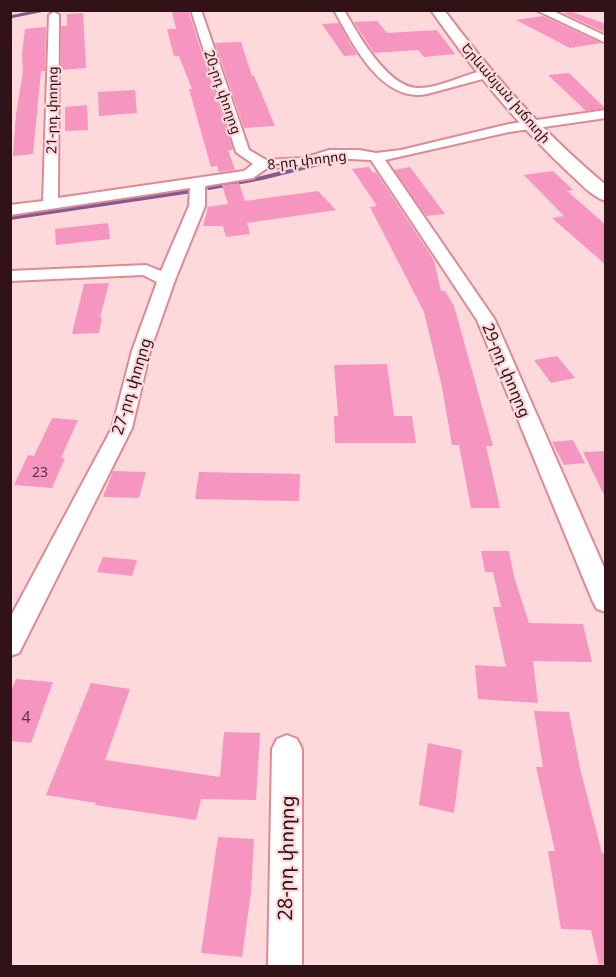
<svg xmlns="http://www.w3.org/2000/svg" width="616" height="977" font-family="Georgia,'Noto Sans Armenian',serif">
<rect width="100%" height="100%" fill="#fdd9dc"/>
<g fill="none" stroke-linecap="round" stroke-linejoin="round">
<path stroke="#855992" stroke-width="3" d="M10 17 44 10"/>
<g stroke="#855992" stroke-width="4">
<path d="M209 188 262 178 342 158"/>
<path d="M10 218 192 191"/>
</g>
</g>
<g fill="#f595c0">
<path d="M188 10 233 150H228L235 170 219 172 217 166 211 167 189 89H192L179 56H174L167 29H176L172 11Z"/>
<path d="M572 12 606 24V33L563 13Z"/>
<path d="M83 13 86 68 61 70V26H67V14Z"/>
<path d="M543 16 601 43 570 48 516 20Z"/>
<path d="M377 21 387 33 437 30 455 54 424 57 418 50 374 53 354 22Z"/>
<path d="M339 23 348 40 357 55 344 56 322 24Z"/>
<path d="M46 27 45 71H41L33 154 13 156 16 114 23 72 22 54 25 29Z"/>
<path d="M241 42 252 76H254L275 126 244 128 215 43Z"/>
<path d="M569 73 605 108 586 111 548 75Z"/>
<path d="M135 90 137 113 99 116 98 92Z"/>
<path d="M87 105 88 130 65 131V107Z"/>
<path d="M369 167 373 173 376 172 430 254 434 261 441 291H445L454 306 493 446H486L500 508H471L459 445H452L442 387 424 312 370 207 377 206 352 169Z"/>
<path d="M410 167 445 214 426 216 394 170Z"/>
<path d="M553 171 573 190 567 191 606 225V265L552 218 564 216 524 175Z"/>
<path d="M239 183 245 201 318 191 336 210 247 223 250 234 226 237 223 226H203L208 207 228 204 222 185Z"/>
<path d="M108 223 110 239 56 245 55 229Z"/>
<path d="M109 283 100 317H102L99 333 72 334 84 284Z"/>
<path d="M557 356 575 378 551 383 534 360Z"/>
<path d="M387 364 394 416H412L416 443H335L334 416H338L334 365Z"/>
<path d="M52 418 78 420 61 458H65L52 488 14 485 28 455 34 456Z"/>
<path d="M573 440 585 463 564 465 552 442Z"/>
<path d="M606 451V499L583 452Z"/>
<path d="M113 471 146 472 139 498 103 497Z"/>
<path d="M199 472 300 474 299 501 195 499Z"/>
<path d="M481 551H509L514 577 529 623 583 624 592 662 533 661 538 703 478 699 475 665 506 667 493 607H501L493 572H485Z"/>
<path d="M103 557 137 560 132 576 97 572Z"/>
<path d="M16 679 53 682 31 743 10 741V693Z"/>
<path d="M91 683 130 689 105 760 220 777 224 732 260 733 256 800 201 799 196 820 95 805 96 803 46 795Z"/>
<path d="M534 711 569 712 580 768 602 853H606V964L599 965 591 930 561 929 548 851H555L536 767H543Z"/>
<path d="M428 743 462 750 454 813 419 805Z"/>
<path d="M218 837 254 839 251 892 242 957 201 953Z"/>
</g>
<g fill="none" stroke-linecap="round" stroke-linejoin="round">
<defs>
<g id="minor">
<path d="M191 10H201L249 150 266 160 304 158 329 150H359L376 153 401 150 509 124 606 110V118L509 132 385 160 495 320 606 572V612L597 609 593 602 477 320 371 160 330 158 306 166 267 168 253 178 205 186V206L175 280 150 351 132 428 19 653 10 656V618L112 428 132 351 157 282 143 275 10 281V271L146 265 161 271 189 206 190 188 10 215V205L43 201 49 15 54 12 59 15 58 198 244 171 253 164 236 152Z"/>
<path d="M334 10H344C358 34 388 89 419 88 441 88 464 74 486 70L492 74 490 77 427 94C381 103 353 44 334 10Z"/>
<path d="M536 10H551L606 36V43Z"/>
<path d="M287 735 297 739 302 749V966H268L272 749 277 739Z"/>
</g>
<path id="major" d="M431 10H444C492 74 544 134 606 185V201C592 197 579 182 569 173 517 124 472 69 431 10Z"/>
</defs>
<use href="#minor" stroke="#dc8b94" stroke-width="4"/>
<use href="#major" stroke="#dc8b94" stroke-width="4"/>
<use href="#minor" fill="#fff" fill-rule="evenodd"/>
<use href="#major" fill="#fff" fill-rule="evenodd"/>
</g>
<g text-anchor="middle" stroke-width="4.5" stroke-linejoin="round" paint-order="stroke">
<g font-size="14" fill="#311317" stroke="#fdd9dc">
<text transform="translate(223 92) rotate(71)" y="5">20-րդ փողոց</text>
<text transform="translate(506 93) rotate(49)" y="5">Երևանյան խճուղի</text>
<text transform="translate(52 110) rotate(-89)" y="5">21-րդ փողոց</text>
<text transform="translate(307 160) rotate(-7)" y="5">8-րդ փողոց</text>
</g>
<g font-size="14" fill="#623441">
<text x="40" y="477">23</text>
</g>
<g font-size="16" fill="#311317" stroke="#fdd9dc">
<text transform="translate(507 370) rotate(67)" y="6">29-րդ փողոց</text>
<text transform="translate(131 386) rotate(-73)" y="6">27-րդ փողոց</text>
</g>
<g font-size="16" fill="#623441">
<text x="26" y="723">4</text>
</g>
<g font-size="20" fill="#311317" stroke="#fdd9dc">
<text transform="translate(286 858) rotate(-89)" y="7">28-րդ փողոց</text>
</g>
</g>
<rect width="616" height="977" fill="none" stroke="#311317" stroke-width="24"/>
</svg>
